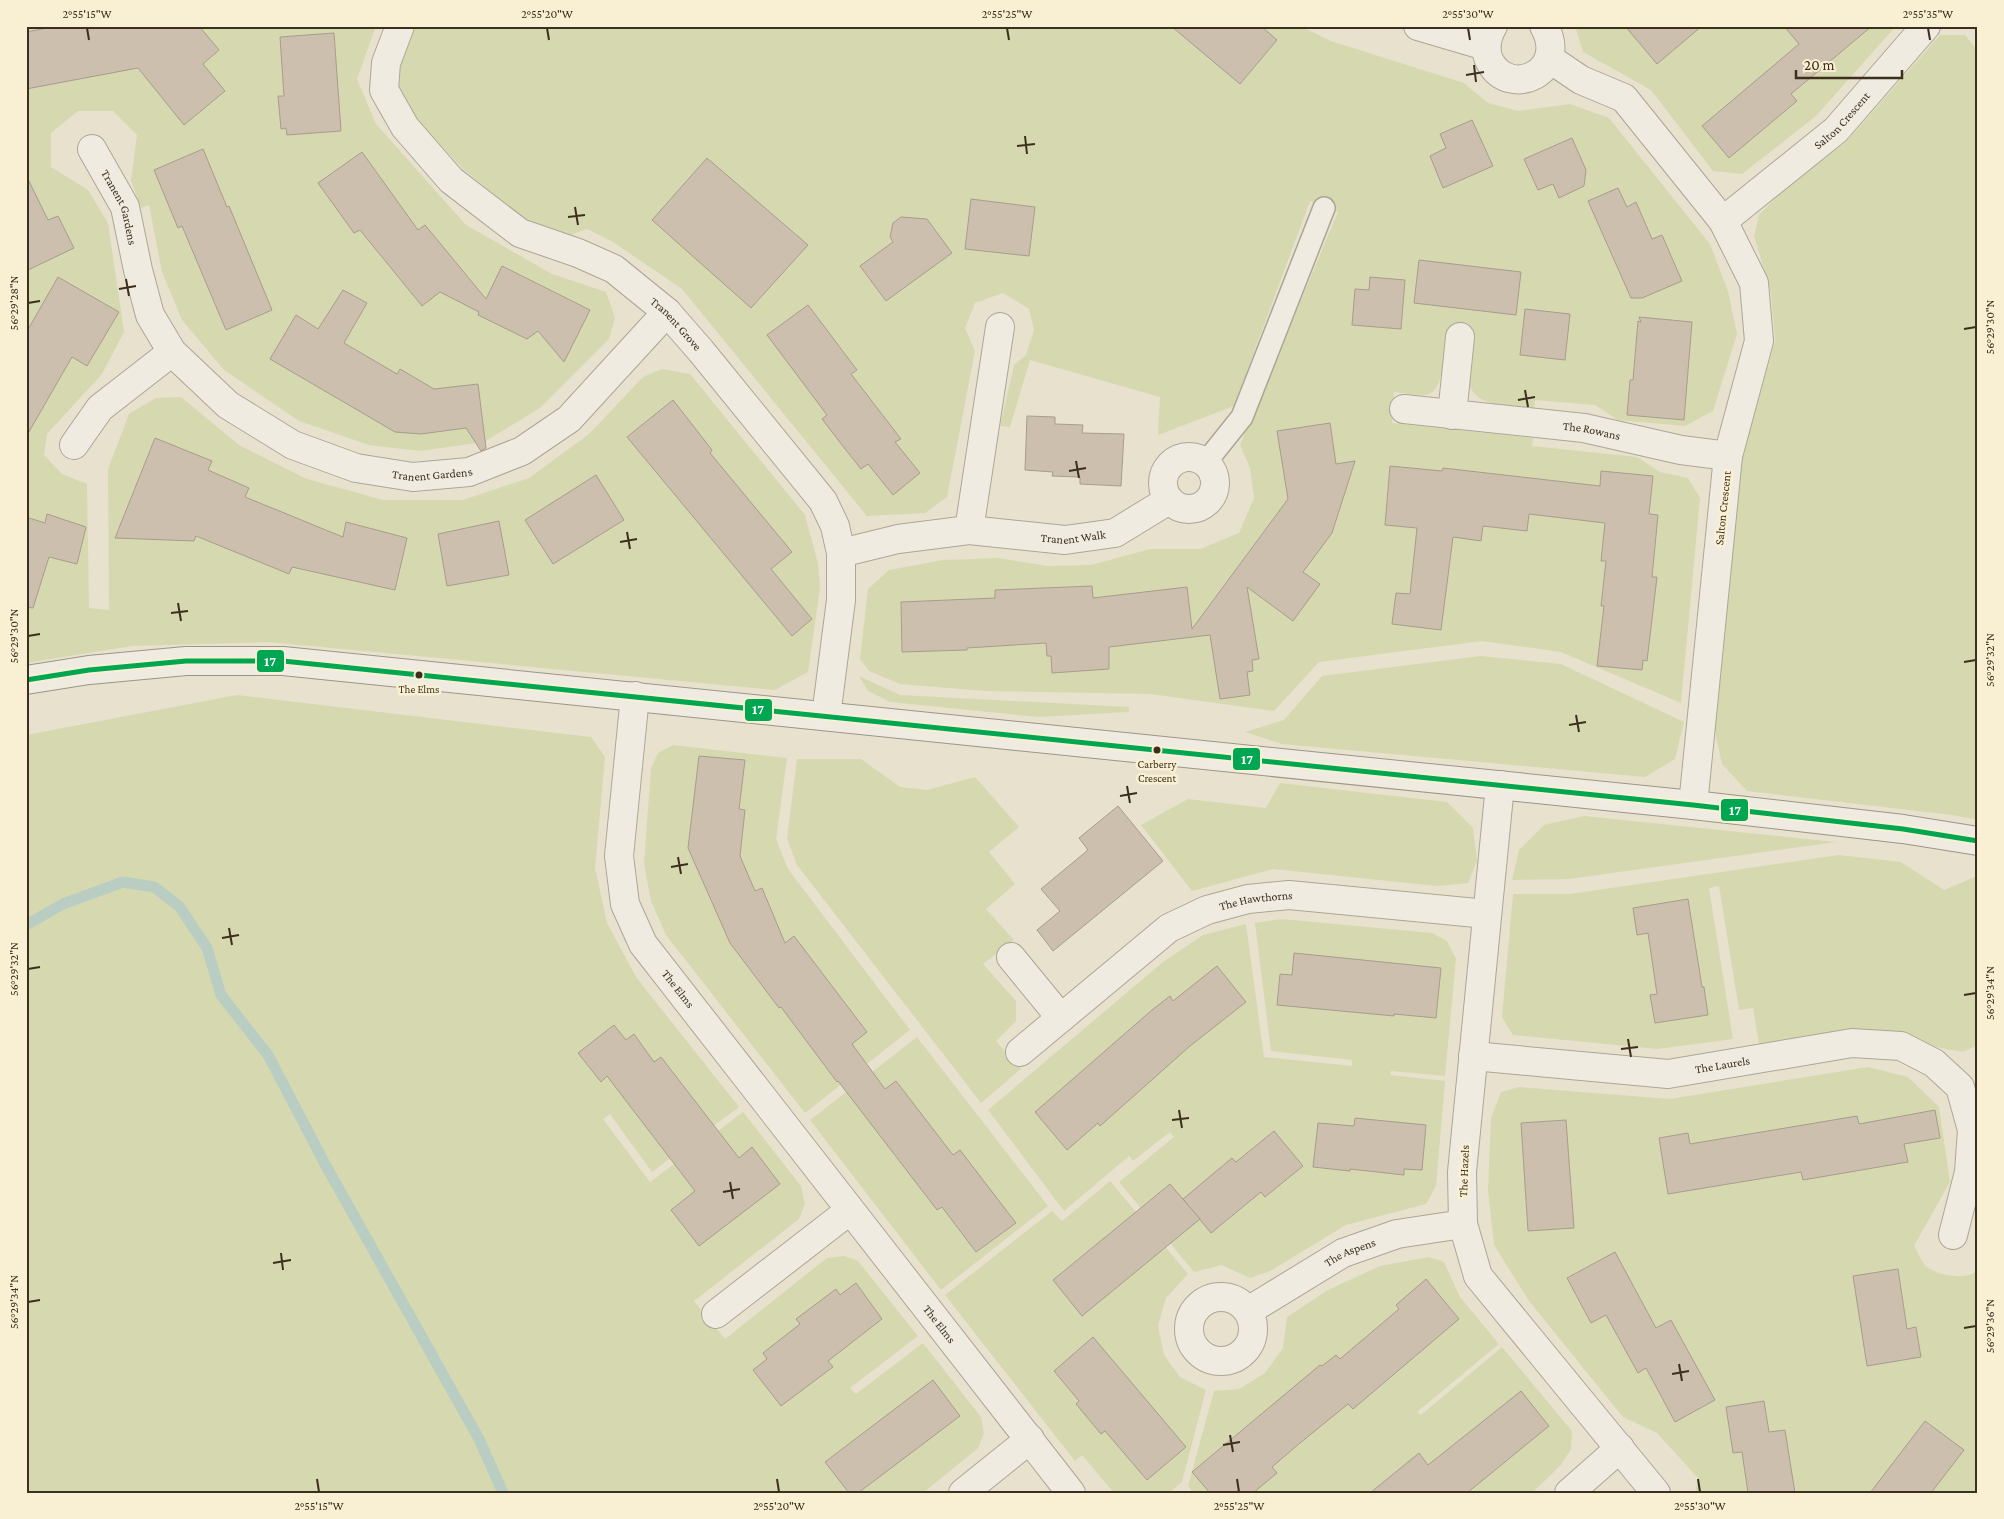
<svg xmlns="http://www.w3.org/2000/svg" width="2004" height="1519" font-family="'Crimson Pro',serif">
<rect width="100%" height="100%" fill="#e8e1ce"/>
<g fill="#d6d9af">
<path d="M26 26H376L357 79 376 124 466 225 552 274 606 292 615 318 609 339 540 408 484 442 420 451 369 445 299 421 224 370 182 320 162 272 149 205 141 208 131 181 137 135 113 111H78L51 133V167L88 190 108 223 124 332 102 374 47 434 44 455 62 474 87 484 89 608 109 610 108 469 129 414 156 398 181 397 239 445 307 479 383 500H463L529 478 589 434 643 377 662 369 690 374 805 515 818 564 820 588 808 672 775 690 269 642 132 646 26 663Z"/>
<path d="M416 26H1300L1331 41 1464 83 1488 103 1518 111 1570 104 1609 118 1710 244 1728 291 1737 334 1713 411 1685 426 1618 420 1595 405 1535 400 1534 408C1514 405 1475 409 1469 383 1467 373 1473 347 1474 336L1446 334C1443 349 1446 393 1425 395 1416 396 1404 393 1394 392L1392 423 1533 438 1532 446 1637 457 1660 472 1688 478 1700 498 1681 703 1561 652 1482 641 1319 662 1274 711 1150 694 985 691 900 684 869 671 860 659 868 589 889 570 943 560 998 558 1048 566 1091 565 1150 549H1200L1239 533 1254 498 1250 468 1240 445 1338 212 1310 201 1234 406 1158 435 1160 397 1030 360 1010 427 1000 426 1014 365 1026 355 1034 330 1029 309 1003 293 975 303 965 328 975 351 947 497 925 513 867 516 682 289 613 242 587 229 570 235 526 220 462 168 417 120 399 87 401 63Z"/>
<path d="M1575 26H1896L1816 116 1742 174 1713 171 1651 90 1583 52Z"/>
<path d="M1940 35H1965L1978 51V820L1952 815 1747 791 1722 764 1714 727 1742 459 1775 341 1771 293 1754 236 1759 215 1786 187 1845 143Z"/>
<path d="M1481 656 1561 664 1684 722 1675 759 1645 777 1282 744 1245 732 1284 720 1322 676Z"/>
<path d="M859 676 900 695 1129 707V712L1038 717 890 702 868 691Z"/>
<path d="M237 695 591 737 605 757 595 868 607 923 636 977 739 1107 652 1172 610 1114 603 1119 650 1182 743 1112 801 1186 805 1204 799 1219 694 1301 725 1339 827 1258 844 1256 858 1261 918 1336 850 1388 856 1394 923 1343 981 1417 984 1433 978 1448 923 1493H26V735Z"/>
<path d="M673 745 787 758 776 839 788 869 910 1030 805 1113 666 935 651 901 644 864 651 768 658 753Z"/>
<path d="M797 759H861L900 787 927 790 975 777 1019 827 989 852 1015 884 986 909 1014 940 983 964 1016 1001V1021L996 1041 1021 1069 981 1103 797 865 787 839Z"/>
<path d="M1280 783 1447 802 1473 828 1477 861 1468 883 1437 886 1273 869 1192 891 1141 825 1188 799 1266 808Z"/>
<path d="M1584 816 1836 842 1569 879 1512 880 1519 850 1544 825Z"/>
<path d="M1839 855 1901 862 1944 890 1975 877H1978V1045L1962 1052 1936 1047 1907 1033 1852 1029 1759 1044 1753 1008 1739 1010 1719 886 1709 888 1733 1039 1657 1049 1513 1035 1502 1017 1513 894H1570Z"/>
<path d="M1282 919 1432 933 1447 941 1456 959 1445 1076 1391 1071 1390 1075 1445 1081 1436 1186 1426 1204 1346 1225 1270 1271 1250 1278 1222 1265 1194 1272 1119 1182 1174 1137 1170 1132 1133 1161 1129 1156 1064 1211 988 1110 1163 962 1203 935 1246 924 1264 1057 1352 1066V1060L1271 1051 1255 923Z"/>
<path d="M917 1037 1048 1206 941 1290 810 1120Z"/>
<path d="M1868 1067 1908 1077 1939 1107 1950 1182 1914 1246C1918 1252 1921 1261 1926 1266 1938 1276 1966 1281 1978 1270V1493H1695L1698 1478 1657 1433 1623 1417 1529 1301 1494 1245 1488 1190 1491 1118 1501 1092 1519 1087 1670 1099Z"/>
<path d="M1110 1181 1188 1274 1166 1298 1158 1326 1164 1355 1180 1377 1206 1390 1182 1482 1169 1493H1114L1082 1455 1075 1461 945 1295 1052 1211 1062 1221Z"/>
<path d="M1429 1257 1444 1262 1460 1297 1499 1344 1417 1412 1421 1415 1502 1347 1572 1431 1571 1449 1561 1465 1532 1493H1193L1188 1486 1214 1391 1239 1389 1265 1373 1283 1348 1287 1317 1328 1290 1380 1266Z"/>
</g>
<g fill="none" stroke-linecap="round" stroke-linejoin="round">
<path stroke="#bacdc3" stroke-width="11" d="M26 925 63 904 123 882 154 887 179 906 207 948 221 995 268 1055 325 1164 479 1439 503 1493"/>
</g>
<g fill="#ccbfae" stroke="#a89c8d">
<path d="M58 26H199L219 50 203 64 225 91 184 125 138 68 26 89V32Z"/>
<path d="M1171 26H1261L1277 40 1240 84Z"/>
<path d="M1625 26H1702L1657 64Z"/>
<path d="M1784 26H1872L1791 94 1797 101 1729 158 1702 126 1799 44Z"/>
<path d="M334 33 341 131 287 135 286 128 281 129 278 96H284L280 37Z"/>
<path d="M1472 120 1493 166 1443 188 1430 156 1446 148 1440 134Z"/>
<path d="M1572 138 1586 170 1584 186 1559 198 1553 184 1538 190 1524 159Z"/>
<path d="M203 149 227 207 229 206 272 310 226 330 182 226 178 228 154 170Z"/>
<path d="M362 152 418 230 425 225 486 299 502 266 590 310 564 362 538 331 527 339 478 315 479 312 440 292 422 306 360 230 354 233 318 183Z"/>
<path d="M707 158 808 245 751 308 652 220Z"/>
<path d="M26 175 48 220 58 216 74 248 26 271Z"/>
<path d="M1618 188 1627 207 1636 202 1652 239 1662 235 1682 281 1642 298H1631L1588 201Z"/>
<path d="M971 199 1035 207 1029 256 965 249Z"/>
<path d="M901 217 927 219 952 253 886 301 860 266 893 242 890 237 893 223Z"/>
<path d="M1419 260 1521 272 1516 315 1414 303Z"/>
<path d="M58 277 119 312 87 366 72 357 26 437V333Z"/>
<path d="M1370 277 1405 280 1401 329 1352 325 1355 289 1369 290Z"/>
<path d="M343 290 367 303 344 343 397 374 400 369 434 389 478 384 486 448 481 451 466 428 421 434 395 432 270 359 296 315 318 329Z"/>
<path d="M808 305 857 370 851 374 901 439 895 442 920 473 893 495 868 464 861 469 842 445 822 419 827 415 767 335Z"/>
<path d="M1525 309 1570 314 1565 360 1520 355Z"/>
<path d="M1639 317 1692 322 1684 420 1627 415 1630 380H1633L1638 321 1641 322Z"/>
<path d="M673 400 712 450 710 453 792 552 771 569 812 619 792 636 627 437Z"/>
<path d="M1027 416 1055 417V424L1083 425 1082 433 1124 434 1121 486 1080 484V477L1052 476 1053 472 1025 470Z"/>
<path d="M1330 423 1336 464 1355 461 1332 533 1303 572 1320 584 1293 621 1247 587 1259 659 1252 660 1253 671 1247 672 1250 695 1220 699 1210 635 1109 647V669L1052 673 1051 656H1047L1046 643 967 648V650L902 652 901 602 995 598V590L1092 586 1093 598 1187 587 1192 629 1288 499 1277 431Z"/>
<path d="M155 438 212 461 208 470 249 488 245 497 343 537 346 522 407 538 395 590 292 567 289 574 196 536 194 541 115 538Z"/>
<path d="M1390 466 1442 471 1443 468 1600 486 1601 471 1653 476 1649 514 1658 515 1652 577H1657L1647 661 1643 660 1642 670 1597 666 1604 606H1601L1606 561H1601L1605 523 1529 514 1527 531 1483 526 1481 541 1453 537 1441 630 1392 624 1396 593 1410 594 1417 528 1385 525Z"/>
<path d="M596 475 624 520 553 564 525 520Z"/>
<path d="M47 514 86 527 77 564 49 557 33 608 26 607V517L45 523Z"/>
<path d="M499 521 509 575 447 586 438 534Z"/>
<path d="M699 756 745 760 739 809 745 810 740 856 755 891 762 888 785 943 794 936 867 1032 852 1044 885 1089 896 1081 953 1155 960 1150 1016 1223 976 1252 942 1207 937 1210 838 1081 837 1082 781 1007 779 1008 730 943 688 848Z"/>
<path d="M1118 806 1163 861 1053 951 1037 930 1060 911 1041 889 1088 850 1079 838Z"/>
<path d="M1688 899 1702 987H1704L1708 1015 1655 1023 1650 995 1657 994 1648 933 1637 935 1633 908Z"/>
<path d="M1294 953 1441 968 1436 1018 1394 1014V1016L1277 1005 1280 974 1292 975Z"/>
<path d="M1217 966 1246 1002 1190 1046 1100 1126 1098 1123 1067 1150 1035 1112 1152 1010 1170 996 1173 1001Z"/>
<path d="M614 1025 626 1040 634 1034 654 1062 661 1057 739 1158 752 1147 780 1184 699 1246 671 1210 695 1191 607 1076 601 1082 578 1053Z"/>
<path d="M1935 1110 1940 1138 1904 1144 1908 1162 1803 1180 1801 1172 1668 1194 1659 1138 1688 1133 1690 1144 1857 1116 1859 1124Z"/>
<path d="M1355 1118 1426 1125 1422 1170 1404 1169V1175L1350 1169V1171L1313 1167 1318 1123 1354 1126Z"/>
<path d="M1566 1120 1574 1228 1528 1231 1521 1123Z"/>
<path d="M1274 1131 1303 1166 1265 1197 1261 1192 1211 1233 1183 1199 1232 1158 1236 1162Z"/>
<path d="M1170 1184 1200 1219 1082 1316 1053 1280Z"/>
<path d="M1615 1252 1656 1328 1671 1320 1715 1400 1675 1422 1646 1368 1638 1373 1606 1315 1591 1323 1567 1278Z"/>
<path d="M1898 1269 1907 1329 1916 1327 1921 1357 1867 1366 1853 1276Z"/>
<path d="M1426 1279 1459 1319 1353 1409 1348 1404 1300 1443 1272 1467 1277 1473 1253 1493H1210L1192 1472 1320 1365 1322 1366 1336 1355 1340 1359 1399 1309 1396 1305Z"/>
<path d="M856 1283 882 1319 828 1361 833 1367 781 1406 753 1370 767 1359 763 1353 800 1324 796 1319 836 1289 840 1295Z"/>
<path d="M1093 1337 1186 1447 1147 1480 1105 1431 1101 1434 1076 1404 1079 1401 1054 1371Z"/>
<path d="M933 1380 960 1416 858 1493H849L825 1462Z"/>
<path d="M1521 1391 1549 1426 1467 1493H1370L1419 1453 1428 1465Z"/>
<path d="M1764 1401 1769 1432 1785 1430 1795 1493H1748L1742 1452 1733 1453 1726 1407Z"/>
<path d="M1925 1421 1964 1450 1931 1493H1870Z"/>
</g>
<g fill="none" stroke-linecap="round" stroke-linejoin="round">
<defs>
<path id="lane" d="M1206 462 1242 417 1324 208"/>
<g id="street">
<path id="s1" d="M400 26 386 63 384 90 405 127 451 180 520 233 578 253 614 269 667 312 701 351 823 501 835 526 841 553V600L826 716"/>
<path d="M1418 26 1486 46"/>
<path d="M1493 26C1486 38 1484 50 1490 62 1510 99 1570 72 1544 26"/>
<path d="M1550 59 1581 80 1624 98 1723 221 1754 283 1759 341 1728 456 1693 805"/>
<path id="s2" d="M92 149 125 207 138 270 150 315 172 352 228 405 293 445 356 468 413 477 469 472 522 451 569 419 667 312"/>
<path id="s3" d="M1723 221 1836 130 1926 26"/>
<path id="s4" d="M1404 409 1584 428 1681 450 1728 456"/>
<path d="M1452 415 1460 337"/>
<path d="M74 445 100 408 172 352"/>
<circle cx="1189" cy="483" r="26"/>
<path d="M969 530 1000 327"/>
<path id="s5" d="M841 553 898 539 969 530 1065 540 1115 533 1169 500"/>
<path id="s6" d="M635 696 619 856 625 904 643 944 1071 1493"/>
<path d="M1500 785 1462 1172 1463 1224 1478 1276 1656 1493"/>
<path d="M1011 957 1061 1018"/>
<path id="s7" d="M1020 1052 1169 928 1207 910 1248 899 1289 895 1487 914"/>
<path id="s8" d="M1473 1056 1668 1074 1852 1043 1901 1046 1934 1063 1960 1087 1972 1130 1969 1172 1953 1235"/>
<circle cx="1221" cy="1329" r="32"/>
<path id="s9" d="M1248 1311 1343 1253 1397 1234 1463 1224"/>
<path d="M716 1314 849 1211"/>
<path d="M963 1493 1030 1439"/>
<path d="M1569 1493 1620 1448"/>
</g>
<path id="secondary" d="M26 680 89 670 186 661H283L1693 805 1903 829 1978 841"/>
</defs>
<use href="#lane" stroke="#ada697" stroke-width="24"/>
<use href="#street" stroke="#ada697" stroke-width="30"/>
<use href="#secondary" stroke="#9d9586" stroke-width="30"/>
<use href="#lane" stroke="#efebe1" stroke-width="21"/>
<use href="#street" stroke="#efebe1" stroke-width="28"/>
<use href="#secondary" stroke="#efebe1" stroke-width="28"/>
<defs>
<path id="bus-1" d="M26 680 89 670 186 661H283L1693 805 1903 829 1978 841"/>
</defs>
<use href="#bus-1" stroke="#f9f0d4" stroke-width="9"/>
<use href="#bus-1" stroke="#00a651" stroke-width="5"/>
</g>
<path fill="none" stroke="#3d2f1d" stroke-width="2" d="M87 28 89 40M547 28 549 40M1007 28 1009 40M1468 28 1470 40M1928 28 1930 40M1474 65 1476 82M1466 75 1484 72M1025 136 1027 154M1017 146 1035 144M575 207 578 225M568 217 585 215M126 279 129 296M119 289 136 286M28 303 40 301M1964 329 1976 327M1525 390 1528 407M1518 400 1535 397M1076 461 1079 478M1069 471 1086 468M627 532 630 549M620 542 637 539M178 603 181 621M171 613 188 611M28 636 40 634M1964 662 1976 660M1576 715 1579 732M1569 725 1586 722M1127 786 1130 803M1120 796 1137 793M678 857 681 874M671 867 688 864M229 928 232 945M222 938 239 935M28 969 40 967M1964 995 1976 993M1628 1039 1631 1057M1621 1049 1638 1047M1179 1110 1182 1128M1172 1120 1189 1118M730 1182 733 1199M723 1192 740 1189M281 1253 283 1270M273 1263 291 1260M28 1302 40 1300M1964 1328 1976 1326M1679 1364 1682 1381M1672 1374 1689 1371M1230 1435 1233 1452M1223 1445 1240 1442M317 1479 319 1492M777 1479 779 1492M1237 1479 1239 1492M1698 1479 1700 1492"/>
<g fill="#3d2f1d" stroke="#f9f0d4" stroke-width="2">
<circle cx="419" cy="675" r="4.5"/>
<circle cx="1157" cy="750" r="4.5"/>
</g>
<g text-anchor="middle" stroke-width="5" stroke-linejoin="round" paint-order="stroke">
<g font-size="11" fill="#3d2f1d" stroke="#f9f0d4">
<text x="419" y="693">The Elms</text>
<text x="1157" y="768">Carberry<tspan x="1157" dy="14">Crescent</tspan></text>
</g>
<g font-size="12" fill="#3d2f1d" stroke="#f9f0d4">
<text dy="4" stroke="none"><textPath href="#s3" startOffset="156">Salton Crescent</textPath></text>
<text dy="4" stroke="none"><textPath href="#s2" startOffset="65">Tranent Gardens</textPath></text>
<text dy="4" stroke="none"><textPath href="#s1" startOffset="450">Tranent Grove</textPath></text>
<text dy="4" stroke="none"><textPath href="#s4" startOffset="189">The Rowans</textPath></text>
<text dy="4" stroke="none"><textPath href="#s2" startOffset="518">Tranent Gardens</textPath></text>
<text transform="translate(1723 508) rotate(-84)" y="4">Salton Crescent</text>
<text dy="4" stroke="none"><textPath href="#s5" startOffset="235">Tranent Walk</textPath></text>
<text dy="4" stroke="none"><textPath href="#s7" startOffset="286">The Hawthorns</textPath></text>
<text dy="4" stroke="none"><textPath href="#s6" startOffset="310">The Elms</textPath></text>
<text dy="4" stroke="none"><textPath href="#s8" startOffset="251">The Laurels</textPath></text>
<text transform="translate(1464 1171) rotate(-88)" y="4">The Hazels</text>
<text dy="4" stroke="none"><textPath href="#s9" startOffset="118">The Aspens</textPath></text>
<text dy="4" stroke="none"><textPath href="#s6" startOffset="735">The Elms</textPath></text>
</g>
</g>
<g stroke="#f9f0d4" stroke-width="2">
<rect x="256" y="649" width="29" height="24" rx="5" fill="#00a651"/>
<rect x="744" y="698" width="29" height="24" rx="5" fill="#00a651"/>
<rect x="1232" y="747" width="29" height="24" rx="5" fill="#00a651"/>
<rect x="1720" y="798" width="29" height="24" rx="5" fill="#00a651"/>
</g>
<g font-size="14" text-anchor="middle" font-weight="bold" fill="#fff">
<text x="270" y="666">17</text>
<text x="758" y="714">17</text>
<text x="1247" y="764">17</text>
<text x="1735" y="815">17</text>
</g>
<rect width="2004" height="1519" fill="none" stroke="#f9f0d4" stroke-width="55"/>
<path d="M1796 70v8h106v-8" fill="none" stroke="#3d2f1d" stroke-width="2.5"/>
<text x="1804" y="70" font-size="15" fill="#3d2f1d" stroke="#f9f0d4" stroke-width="4" paint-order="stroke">20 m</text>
<rect x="28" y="28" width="1948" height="1464" fill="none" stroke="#3d2f1d" stroke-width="2"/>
<g font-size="12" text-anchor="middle" fill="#3d2f1d">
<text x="87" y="18">2°55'15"W</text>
<text x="547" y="18">2°55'20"W</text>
<text x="1007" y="18">2°55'25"W</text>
<text x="1468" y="18">2°55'30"W</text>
<text x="1928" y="18">2°55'35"W</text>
<text transform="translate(14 303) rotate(-90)" y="4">56°29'28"N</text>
<text transform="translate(1990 327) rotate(-90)" y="4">56°29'30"N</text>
<text transform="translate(14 636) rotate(-90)" y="4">56°29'30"N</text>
<text transform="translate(1990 660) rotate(-90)" y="4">56°29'32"N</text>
<text transform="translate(14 969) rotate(-90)" y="4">56°29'32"N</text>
<text transform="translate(1990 993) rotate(-90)" y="4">56°29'34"N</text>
<text transform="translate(14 1302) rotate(-90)" y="4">56°29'34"N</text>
<text transform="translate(1990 1326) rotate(-90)" y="4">56°29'36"N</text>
<text x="319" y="1510">2°55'15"W</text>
<text x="779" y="1510">2°55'20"W</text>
<text x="1239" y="1510">2°55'25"W</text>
<text x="1700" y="1510">2°55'30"W</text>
</g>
</svg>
